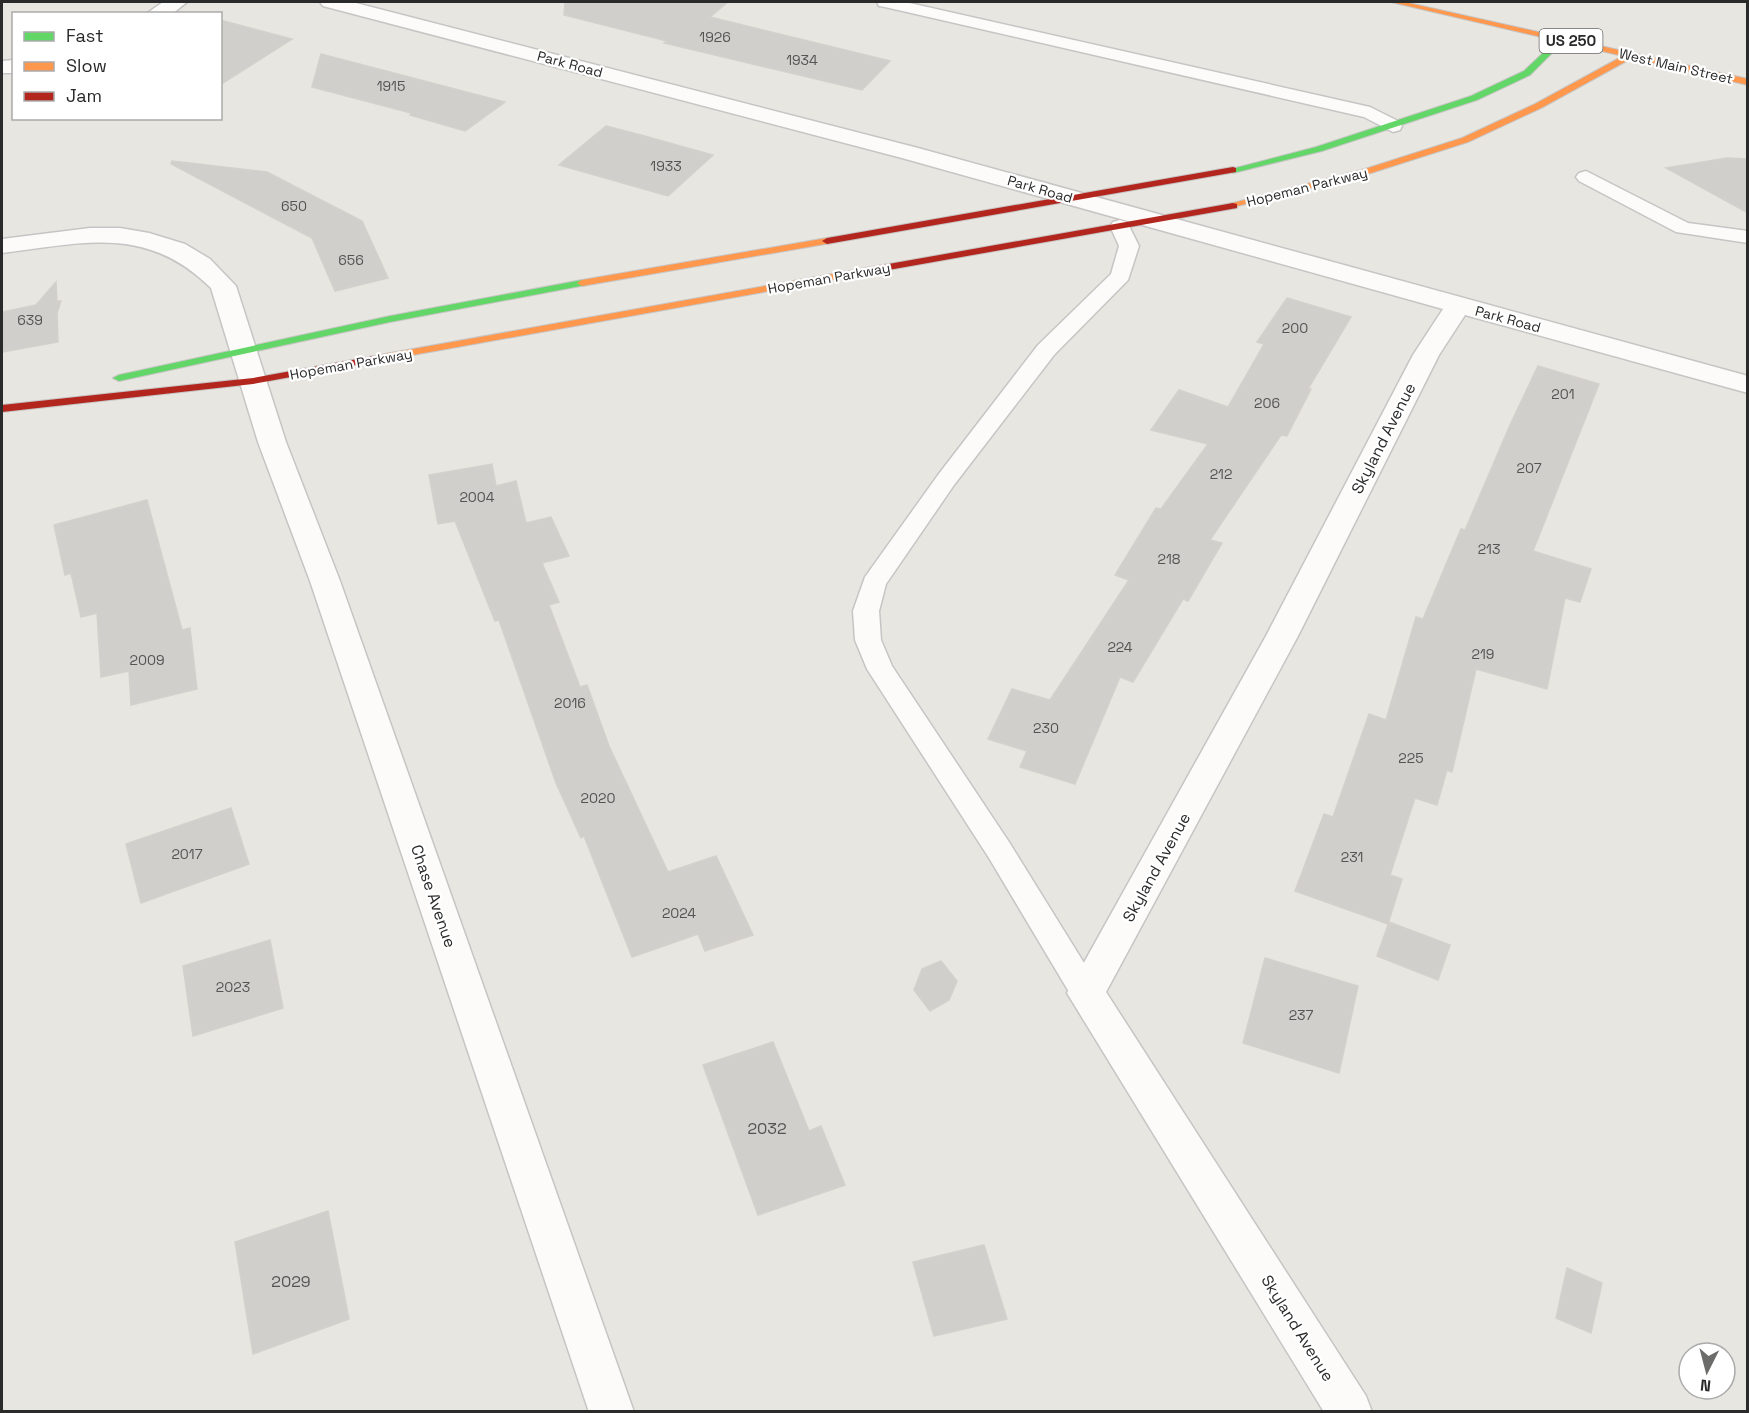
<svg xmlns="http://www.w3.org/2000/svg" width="1749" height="1413" font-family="'Space Grotesk',sans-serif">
<rect width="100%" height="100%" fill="#e8e6e0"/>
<g fill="#d1cfcb" stroke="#d3d1cc" stroke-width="1.5">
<path d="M565 2H728L710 17 890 61 862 90 664 43 667 41 564 15Z"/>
<path d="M220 20 292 39 220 85Z"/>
<path d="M321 54 505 102 465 131 410 115 411 113 312 87Z"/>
<path d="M606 126 641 135 713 155 668 196 559 165Z"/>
<path d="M1727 158 1748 159V213L1666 168Z"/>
<path d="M172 161 267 172 362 221 388 278 335 291 312 238 171 164Z"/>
<path d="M56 282 57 301H61L57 313 58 342 2 352V312L36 305Z"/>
<path d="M1287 298 1351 317 1308 389H1311L1287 436 1281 435 1210 540 1222 543 1188 601 1183 599 1133 682 1120 677 1075 784 1020 767 1027 751 988 739 1012 689 1050 700 1129 580 1115 575 1156 508 1161 509 1208 444 1151 430 1179 390 1228 407 1264 344 1257 342Z"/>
<path d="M1538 366 1599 384 1533 551 1591 569 1580 602 1565 598 1547 689 1476 669 1452 772 1447 770 1437 805 1415 798 1390 875 1402 879 1388 924 1295 891 1324 814 1333 817 1369 714 1386 720 1416 617 1423 619 1461 529 1465 530 1510 425Z"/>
<path d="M492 464 496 486 516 481 526 523 551 517 569 556 542 563 559 602 549 605 580 687 587 685 609 746 668 872 716 856 753 935 705 951 698 934 632 957 584 836 581 838 556 783 499 620 495 621 455 521 438 524 429 475Z"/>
<path d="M147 500 182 630 190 628 197 689 131 705 129 671 101 677 97 613 81 617 71 573 65 575 54 525Z"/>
<path d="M231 808 249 864 141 903 126 844Z"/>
<path d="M1389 922 1450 945 1438 980 1377 956Z"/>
<path d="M270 940 283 1008 193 1036 183 966Z"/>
<path d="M1265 958 1358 986 1339 1073 1243 1043Z"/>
<path d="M941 961 957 981 949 1000 930 1011 914 990 922 969Z"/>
<path d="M773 1042 809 1131 821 1126 845 1185 758 1215 703 1065Z"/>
<path d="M328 1211 349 1319 253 1354 235 1242Z"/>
<path d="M984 1245 1007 1319 934 1336 913 1262Z"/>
<path d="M1567 1268 1602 1283 1591 1333 1556 1318Z"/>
</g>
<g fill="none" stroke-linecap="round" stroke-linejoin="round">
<defs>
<g id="lane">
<path d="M877 2H905L1370 107 1400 122 1402 126 1400 130 1393 132 1364 117 885 7 879 6Z"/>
<path d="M1586 171 1688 223 1748 231V243L1676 232 1579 181 1576 177 1579 173Z"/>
<path d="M1120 220 1127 222 1139 246 1128 280 1054 355 954 485 886 584 879 611 881 640 892 666 1009 842 1097 984 1102 993 1097 1002 1086 1006 1075 1002 989 858 867 669 855 640 853 611 865 577 938 475 1038 345 1111 274 1119 246 1110 226 1113 222Z"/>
</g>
<g id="street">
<path d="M163 2H187L172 14H146Z"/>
<path d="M320 2H352L918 148 1748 376V393L1465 315 1439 355 1298 636 1106 992 1366 1396 1372 1412H1324L1067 993 1266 636 1413 355 1443 309 902 158 323 6Z"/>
<path d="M14 60V73H2V61Z"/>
<path d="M90 228H120L149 233 185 244 210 259 236 286 286 442 340 581 634 1412H589L310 581 258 442 211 288C146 224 83 243 2 253V239Z"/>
</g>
<g id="fast">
<path d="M1561 36 1565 39 1564 41 1530 75 1477 100 1322 151 1233 173 1228 170 1316 147 1471 96 1524 71Z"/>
<path d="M582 280 587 283 586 285 390 322 119 381 113 378 119 375 390 316Z"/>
</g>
<g id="slow">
<path d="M1391 2H1404L1748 79V85L1632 58 1541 108 1468 142 1371 173 1229 208V204L1365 169 1462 138 1535 104 1623 56Z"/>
<path d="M827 238 832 241 831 243 582 286 577 283 582 280Z"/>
<path d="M849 271 853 272V276L385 360 380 357 385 354Z"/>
</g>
<g id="jam">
<path d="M1233 167 1236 168V172L827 244 822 241 827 238Z"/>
<path d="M1233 203 1237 204V208L849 277 844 274 849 271Z"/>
<path d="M385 354 389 355V359L253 384 2 412V405L253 378Z"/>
</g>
</defs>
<use href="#lane" stroke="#c6c5c5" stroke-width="3"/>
<use href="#street" stroke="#c6c5c5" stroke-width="3"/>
<use href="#fast" stroke="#c6c5c5" stroke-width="2"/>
<use href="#slow" stroke="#c6c5c5" stroke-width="2"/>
<use href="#jam" stroke="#c6c5c5" stroke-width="2"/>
<use href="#lane" fill="#fcfbfa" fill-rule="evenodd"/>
<use href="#street" fill="#fcfbfa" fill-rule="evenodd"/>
<use href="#fast" fill="#63d668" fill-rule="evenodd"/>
<use href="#slow" fill="#ff974d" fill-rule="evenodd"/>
<use href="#jam" fill="#b3261e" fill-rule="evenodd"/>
</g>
<g text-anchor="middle" stroke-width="4.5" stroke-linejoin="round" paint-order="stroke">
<g font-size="14" fill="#545453">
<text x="715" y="42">1926</text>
<text x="802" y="65">1934</text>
<text x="391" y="91">1915</text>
<text x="666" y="171">1933</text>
<text x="294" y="211">650</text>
<text x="351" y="265">656</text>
<text x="30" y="325">639</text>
<text x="1295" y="333">200</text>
<text x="1563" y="399">201</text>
<text x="1267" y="408">206</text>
<text x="1529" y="473">207</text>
<text x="1221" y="479">212</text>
<text x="477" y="502">2004</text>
<text x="1489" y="554">213</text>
<text x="1169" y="564">218</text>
<text x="1120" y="652">224</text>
<text x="1483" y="659">219</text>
<text x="147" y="665">2009</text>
<text x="570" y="708">2016</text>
<text x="1046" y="733">230</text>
<text x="1411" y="763">225</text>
<text x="598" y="803">2020</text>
<text x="187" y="859">2017</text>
<text x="1352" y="862">231</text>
<text x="679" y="918">2024</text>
<text x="233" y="992">2023</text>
<text x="1301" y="1020">237</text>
</g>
<g font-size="14" fill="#2a2a2a" stroke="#fff">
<text transform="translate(570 64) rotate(15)" y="5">Park Road</text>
<text transform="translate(1676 66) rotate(13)" y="5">West Main Street</text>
<text transform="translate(1307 187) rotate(-14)" y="5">Hopeman Parkway</text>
<text transform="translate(1040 189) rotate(16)" y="5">Park Road</text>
<text transform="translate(829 278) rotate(-10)" y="5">Hopeman Parkway</text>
<text transform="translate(1508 319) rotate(15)" y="5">Park Road</text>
<text transform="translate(351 364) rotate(-10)" y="5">Hopeman Parkway</text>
</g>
<rect fill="#fff" stroke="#6a6a6a" stroke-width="1.5" x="1539.5" y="29" width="63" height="24" rx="4.5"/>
<g font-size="15" font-weight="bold" fill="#2a2a2a">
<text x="1571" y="46">US 250</text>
</g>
<g font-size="16" fill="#2a2a2a" stroke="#fff">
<text transform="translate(1383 438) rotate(-63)" y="6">Skyland Avenue</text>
<text transform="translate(1156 867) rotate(-61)" y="6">Skyland Avenue</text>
<text transform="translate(434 896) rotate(71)" y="6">Chase Avenue</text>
<text transform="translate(1298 1328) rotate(58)" y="6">Skyland Avenue</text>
</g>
<g font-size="16" fill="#545453">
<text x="767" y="1134">2032</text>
<text x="291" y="1287">2029</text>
</g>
</g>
<rect width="1749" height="1413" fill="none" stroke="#2a2a2a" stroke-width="6"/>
<rect x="12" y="12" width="210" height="108" fill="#ffffff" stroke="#aaaaaa" stroke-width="1.5"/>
<rect x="24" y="32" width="30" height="9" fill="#63d668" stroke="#aaaaaa" stroke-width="1.5"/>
<text x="66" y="42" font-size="18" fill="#2a2a2a">Fast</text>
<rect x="24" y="62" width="30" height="9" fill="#ff974d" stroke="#aaaaaa" stroke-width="1.5"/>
<text x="66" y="72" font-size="18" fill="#2a2a2a">Slow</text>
<rect x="24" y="92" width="30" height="9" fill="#b3261e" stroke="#aaaaaa" stroke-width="1.5"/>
<text x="66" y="102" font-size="18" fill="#2a2a2a">Jam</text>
<g transform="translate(1707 1371) rotate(186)"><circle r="28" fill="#ffffff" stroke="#aaaaaa" stroke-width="1.5"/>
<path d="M0-4.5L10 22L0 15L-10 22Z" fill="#6c6c6a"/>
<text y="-9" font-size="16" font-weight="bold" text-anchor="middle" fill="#2a2a2a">N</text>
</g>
</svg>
